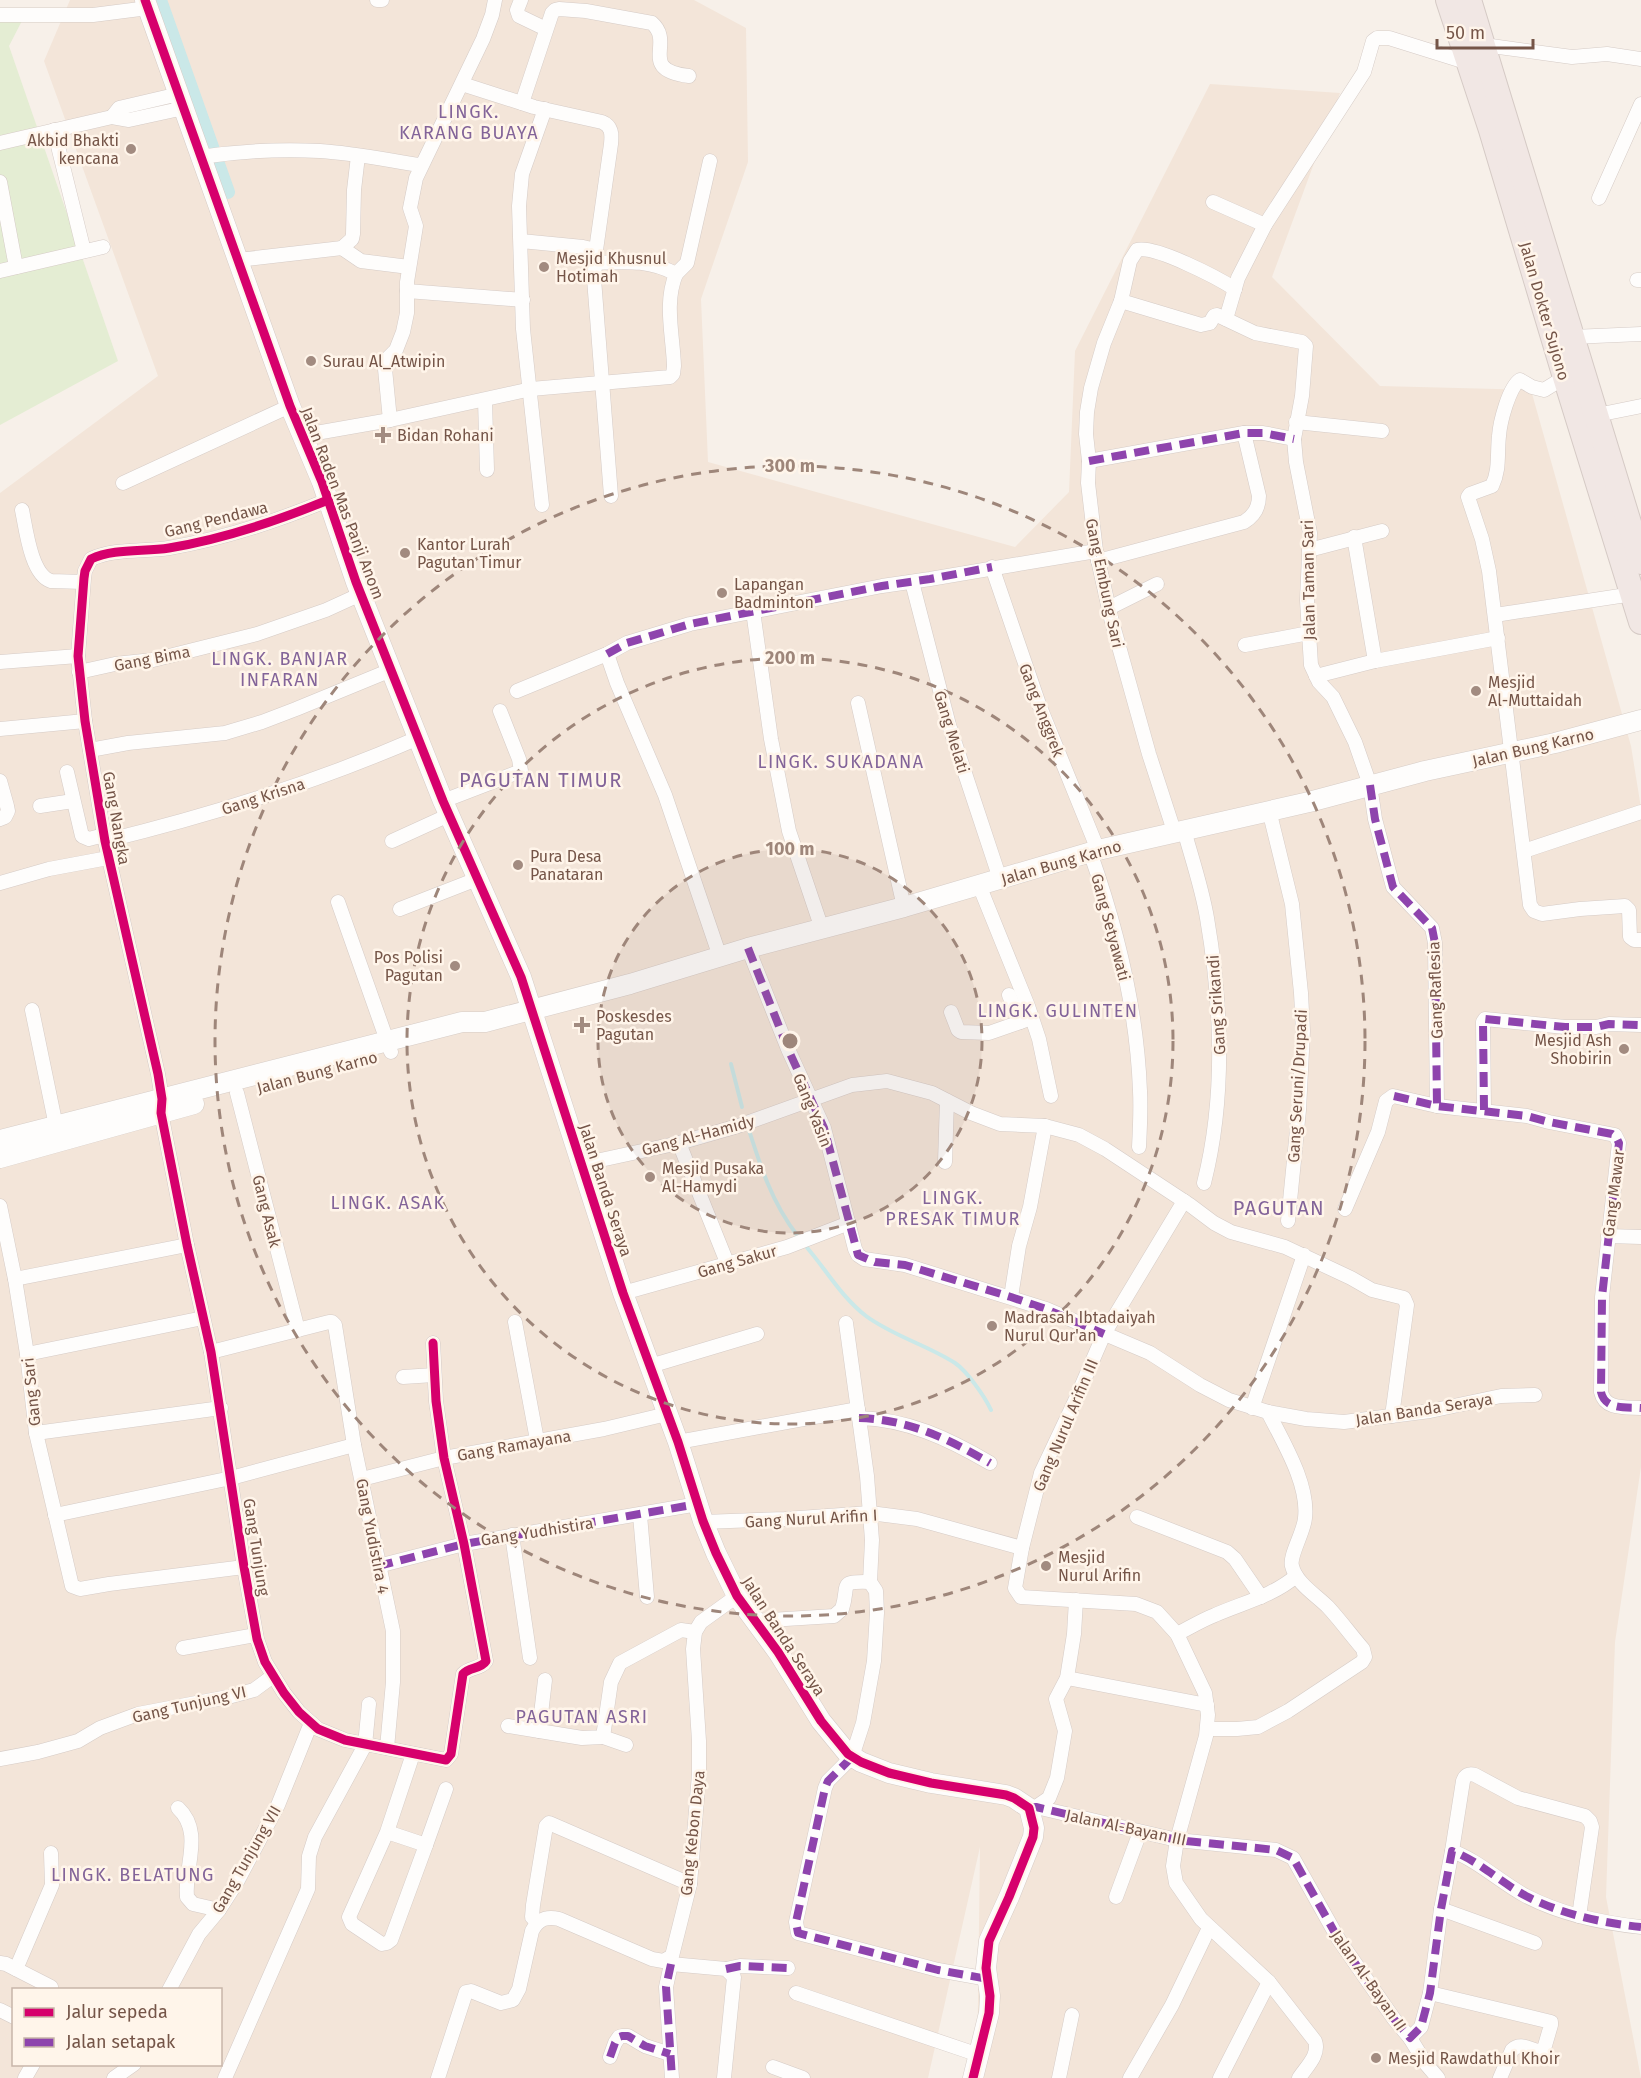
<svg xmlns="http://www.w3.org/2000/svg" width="1641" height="2078" font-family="'Fira Sans',sans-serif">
<rect width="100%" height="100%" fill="#f7f0e9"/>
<path fill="#f3e5d9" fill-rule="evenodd" d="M70 0H694L746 28 748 162 701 299 708 462 1015 547 1069 492 1075 351 1210 84 1340 93 1272 277 1380 386 1531 390 1631 746 1641 808V1467L1615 1642 1606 1897 1641 2078H977L980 1847 928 2078H0V493L158 376 44 61ZM14 1990H220V2064H14Z"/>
<path fill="#e4edd3" d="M0 12 26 13 9 46 118 361 0 425Z"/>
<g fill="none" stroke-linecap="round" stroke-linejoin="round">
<g stroke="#cae8e8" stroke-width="4">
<path d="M731 1064 742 1107"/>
<path d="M748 1127C760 1165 772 1203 797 1235"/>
<path d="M803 1243C824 1266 840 1296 866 1316 893 1336 927 1345 955 1363 967 1371 985 1397 991 1410"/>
</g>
<path stroke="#cae8e8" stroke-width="14" d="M160 0 228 192"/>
<defs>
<g id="street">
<path d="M377 0H382"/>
<path d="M521 0 517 10 519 16 546 29"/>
<path d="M0 15H93L148 8"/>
<path d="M1484 45 1572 57 1607 54 1641 59"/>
<path d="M462 84 534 107 602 122C612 126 612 134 611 144L596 250 594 279 611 496"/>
<path d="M522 103 552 13 555 10 559 9 586 11 652 23C675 43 637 70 689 76"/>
<path d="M112 117 119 108 179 94"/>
<path d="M54 130 84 251"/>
<path d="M0 143 112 117 129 120 184 108"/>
<path d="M200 157C240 151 280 149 320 151 353 153 387 160 420 165"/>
<path d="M0 182 16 267"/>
<path d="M1599 198 1641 104"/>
<path d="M1213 202 1265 225"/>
<path d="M521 241 583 247 596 250"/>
<path d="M342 248 352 239 353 234 354 190 358 156"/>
<path d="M342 248 361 261 409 267"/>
<path d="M238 260 342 248"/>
<path d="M0 271 103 247"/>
<path d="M676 274 687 263 710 161"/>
<path d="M1637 280H1641"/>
<path d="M407 291 523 300"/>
<path d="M1121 301 1201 325 1210 323 1214 316 1217 315 1255 333 1302 342 1306 346 1302 396 1294 439 1296 462 1310 533 1307 600 1311 665 1319 682 1333 697 1355 742 1370 785 1375 819 1393 887 1432 928 1435 943 1437 1106"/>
<path d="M1226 319 1238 278 1265 225 1364 72 1373 41 1377 38H1389L1469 63"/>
<path d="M1572 337 1641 334"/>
<path d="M1565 377 1544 390 1532 387 1520 380C1509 387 1500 422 1499 436 1497 454 1500 470 1492 486L1470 494 1468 497 1482 539 1489 571 1530 905 1534 911 1542 914 1580 909 1625 906 1629 910 1630 937 1634 940H1641"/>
<path d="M485 400 487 470"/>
<path d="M1597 415 1641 406"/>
<path d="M390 420 385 369 387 359 396 350 403 332 407 313V282L416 226 410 208 416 178 483 39 492 15 495 0"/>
<path d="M1296 422 1382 431"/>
<path d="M305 438 316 433 390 420 531 389 670 377 673 374 674 366C673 335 664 303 676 274 648 259 625 262 595 263"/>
<path d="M1089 461 1244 433H1263L1294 439"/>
<path d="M123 483 290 406"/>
<path d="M328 500C277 521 223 539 169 548 144 552 114 548 91 559L85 571 84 578 78 656 85 721 105 841 158 1074 162 1099 161 1113 187 1245 211 1352 244 1567 257 1639 265 1662 284 1693 299 1712 318 1729 345 1740 446 1760 451 1754 463 1674C469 1667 481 1669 486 1661L464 1544 444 1458 436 1401 433 1343"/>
<path d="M542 505 523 329 519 206 522 174 545 109"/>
<path d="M22 510C26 529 31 575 51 581L83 582"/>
<path d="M1354 537 1375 661"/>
<path d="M1309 550 1382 531"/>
<path d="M1098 561 1244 522C1254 516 1259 508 1259 496L1244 433"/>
<path d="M992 567 1040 707 1098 850"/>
<path d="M912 582 949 725 1000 879"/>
<path d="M1109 608 1157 584"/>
<path d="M753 611 771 739 789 831 822 929"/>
<path d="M1495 615 1633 594"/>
<path d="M1245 645 1309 633"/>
<path d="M607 654 617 683 665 795 720 957"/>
<path d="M0 662 78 656"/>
<path d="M79 672 115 664 153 660 257 634 326 610 361 594"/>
<path d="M1316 676 1375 661 1498 638"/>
<path d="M517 691 607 654 627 643 690 624 882 586 930 579 1096 551"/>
<path d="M858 703 904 907"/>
<path d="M0 729 85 721"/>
<path d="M90 750 128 743 225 733 262 722 296 709 391 670"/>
<path d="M67 772 82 836 89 839 104 835"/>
<path d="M0 781 7 806 8 811 5 817 0 819"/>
<path d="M443 801 521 771 519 759 500 711"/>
<path d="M40 806 73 801"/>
<path d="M1269 810 1292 904 1301 993 1303 1031 1299 1110 1288 1221"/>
<path d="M1184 830C1192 859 1202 888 1207 918 1222 1006 1226 1096 1204 1183"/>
<path d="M1174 831 1149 754 1111 618 1096 551 1088 483 1089 461 1086 434 1087 412 1091 388 1104 343 1121 301 1130 261 1137 250C1155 245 1218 278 1235 289"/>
<path d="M105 841C212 815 317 782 418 738"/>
<path d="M392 841 449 815"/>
<path d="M1524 851 1641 812"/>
<path d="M1090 852C1117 928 1137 1010 1140 1091 1141 1110 1140 1128 1139 1147"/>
<path d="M0 883 49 869 108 858"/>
<path d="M979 885 1028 1006 1039 1039 1051 1096"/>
<path d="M338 902 391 1052"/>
<path d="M400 909 477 879"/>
<path d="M748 948 788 1049 824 1128 855 1249 858 1255 864 1259 905 1265 1046 1309 1150 1353 1200 1385 1229 1400 1268 1412 1306 1419 1344 1422 1430 1411 1501 1396 1535 1395"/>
<path d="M1009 995 1020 1022"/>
<path d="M32 1010 56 1126"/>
<path d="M951 1012 958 1030 961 1032 989 1033 1032 1018"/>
<path d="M237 1093 298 1330"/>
<path d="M1484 1110 1483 1022 1485 1019 1565 1027H1596L1609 1024 1641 1025"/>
<path d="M679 1143 728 1265"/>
<path d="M945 1162 947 1101"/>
<path d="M582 1164 679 1143 738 1126 852 1085 887 1081 932 1093 971 1113 1000 1124 1045 1126 1079 1135 1105 1149 1190 1205 1214 1223 1231 1232 1285 1247 1351 1278 1372 1290 1404 1298 1407 1305 1392 1416"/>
<path d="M1184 1201 1104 1334 1075 1401 1041 1473 1022 1548 1015 1588 1021 1597 1136 1604 1157 1612 1177 1634 1205 1693 1208 1715 1206 1736 1177 1840 1173 1866 1176 1883 1201 1919 1269 1982 1315 2041C1320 2055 1306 2067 1299 2078"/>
<path d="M0 1206 15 1279 27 1354 36 1433 72 1586 80 1589 109 1584 244 1567"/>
<path d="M1345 1209 1378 1132 1386 1101 1393 1096 1437 1106 1527 1116 1549 1122 1615 1135 1619 1143 1602 1297 1601 1392C1605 1410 1625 1407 1641 1408"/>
<path d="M1608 1236 1641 1237"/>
<path d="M15 1279 187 1245"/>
<path d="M623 1293 787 1247 849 1223"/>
<path d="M1011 1297 1019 1246 1030 1207 1045 1126"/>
<path d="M515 1322 537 1440"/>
<path d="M846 1323 867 1476 872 1540 870 1582 876 1591 877 1613 874 1661 863 1723 852 1757 828 1781 825 1788 796 1922 798 1933 938 1970 988 1979"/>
<path d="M211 1352 329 1322H332L335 1325 354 1445 393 1631V1682L387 1748"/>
<path d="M27 1354 203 1318"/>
<path d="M650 1366 757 1334"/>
<path d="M403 1377 434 1375"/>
<path d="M1252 1408 1304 1255"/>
<path d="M859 1418C907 1419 949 1439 990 1463"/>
<path d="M36 1433 221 1408"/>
<path d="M678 1442 858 1409"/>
<path d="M362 1479 444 1458 604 1429 667 1414"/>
<path d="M55 1515 231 1478 354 1445"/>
<path d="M640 1515 647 1597"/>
<path d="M1137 1517 1227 1552 1235 1559 1261 1597"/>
<path d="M703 1522 785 1519 870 1513 917 1519 1022 1548"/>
<path d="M512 1535 530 1658"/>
<path d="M378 1566 464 1544 698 1504"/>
<path d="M755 1621 834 1616 842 1609C850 1585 837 1581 870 1582"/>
<path d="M1177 1634C1189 1628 1202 1620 1215 1615 1242 1603 1273 1596 1296 1576"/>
<path d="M183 1648 256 1635"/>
<path d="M1067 1678 1207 1705"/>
<path d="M508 1726 582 1738 603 1737 611 1682 620 1663 681 1630 695 1632"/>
<path d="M1207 1729H1237L1258 1727 1288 1711 1362 1662 1365 1657 1363 1649C1351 1635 1340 1620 1328 1607 1316 1595 1296 1583 1292 1566 1289 1556 1304 1532 1305 1518 1309 1484 1283 1442 1268 1412"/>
<path d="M539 1731 545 1680"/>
<path d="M603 1737 626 1745"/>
<path d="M0 1759 38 1752 78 1741 100 1728 138 1714 228 1697 254 1690 273 1676"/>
<path d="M1036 1807 1049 1798 1057 1778 1065 1731 1056 1699 1067 1678 1074 1634 1076 1600"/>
<path d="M178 1808C204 1832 184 1867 187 1897L193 1904 219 1910"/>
<path d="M1029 1808 1036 1807 1177 1840 1276 1850 1293 1858 1339 1940 1394 2019 1410 2038 1421 2027 1430 1993 1441 1909 1452 1851C1479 1861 1500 1882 1526 1896 1561 1914 1602 1923 1641 1927"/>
<path d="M387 1832 426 1845 391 1940 387 1943 382 1944 352 1924 349 1917 387 1832 413 1754"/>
<path d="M426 1845 446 1789"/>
<path d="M1452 1851 1463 1781C1465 1775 1469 1773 1475 1775L1518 1798 1585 1816 1590 1821 1592 1827 1579 1916"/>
<path d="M1116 1897 1140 1832"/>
<path d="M1441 1909 1535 1943"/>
<path d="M537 1922 532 1917 533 1905 546 1826 549 1823 690 1884"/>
<path d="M667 1960 671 1964 726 1969 734 1977 724 2078"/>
<path d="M0 1963 6 1964 51 1987"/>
<path d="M671 1964 666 1987 672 2078"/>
<path d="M16 1969 52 1885 51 1853"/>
<path d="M726 1969 740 1966 788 1968"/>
<path d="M169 1990 199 1934 219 1910 237 1882 278 1805 311 1723"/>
<path d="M796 1993 979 2055"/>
<path d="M1430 1993 1551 2022V2025L1544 2049 1538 2051C1529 2049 1520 2042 1512 2050L1500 2078"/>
<path d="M0 2010 14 2017"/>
<path d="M1410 2038 1426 2064 1438 2078"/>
<path d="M610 2057 615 2043 619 2037 622 2036H628L645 2046 670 2054"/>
<path d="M773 2067 803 2078"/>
<path d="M25 2078 33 2064"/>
<path d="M114 2078 134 2064"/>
<path d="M225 2078 308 1889 309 1856 315 1837 365 1745 369 1704"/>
<path d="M438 2078 466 1992 471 1991 501 2003 513 2000 519 1989 532 1931C538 1919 547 1916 559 1919L652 1959 663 1961 672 1956 690 1884 699 1774V1741L693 1649 695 1632 701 1622 737 1596"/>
<path d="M1059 2078 1072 2015"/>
<path d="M1130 2078 1172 2005 1209 1928"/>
<path d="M1220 2078 1269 1982"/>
</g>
<g id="secondary">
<path d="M145 0 290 406 322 482 356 582 443 801 521 977 623 1293 678 1442 703 1521 716 1553 737 1596 778 1652 821 1721 848 1754 861 1762 889 1773 931 1783 1006 1795 1014 1798 1029 1808 1034 1828 1033 1837 1009 1897 989 1941 986 1968 990 1996 989 2013 973 2078"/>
<path d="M0 1140 462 1022H485L630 984 748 948 904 907 1098 850 1309 802 1425 771 1555 743 1641 720"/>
<path d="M0 1158 194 1104"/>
</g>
<g id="highway">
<path d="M1448 0 1491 130 1565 377 1641 622"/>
<path d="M1469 0 1641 562"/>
</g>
</defs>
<use href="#street" stroke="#d5cbc6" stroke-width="15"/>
<use href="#secondary" stroke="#d6ccc6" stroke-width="21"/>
<use href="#highway" stroke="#d5cac5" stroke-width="26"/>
<use href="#street" stroke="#fefdfc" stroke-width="14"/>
<use href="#secondary" stroke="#fefdfc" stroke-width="20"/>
<use href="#highway" stroke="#f1e7e4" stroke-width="24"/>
<g stroke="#8e44ad" stroke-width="8" stroke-dasharray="15 8" stroke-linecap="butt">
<path d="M1089 461 1244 433H1263L1294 439"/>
<path d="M607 654 627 643 690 624 882 586 930 579 992 567"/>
<path d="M1370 785 1375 819 1393 887 1432 928 1435 943 1437 1106"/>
<path d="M748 948 788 1049 824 1128 858 1255 875 1262 905 1265 1011 1297 1046 1309 1104 1334"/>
<path d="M1394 1096 1437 1106 1527 1116 1549 1122 1612 1134 1616 1137 1619 1143 1602 1297 1601 1392C1605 1410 1625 1407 1641 1408"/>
<path d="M1484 1110 1483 1022 1485 1019 1565 1027H1596L1609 1024 1641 1025"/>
<path d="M859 1418C907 1419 949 1439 990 1463"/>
<path d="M378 1566 464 1544 698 1504"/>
<path d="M852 1757 828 1781 825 1788 796 1922 798 1933 938 1970 988 1979"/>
<path d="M1029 1808 1036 1807 1177 1840 1276 1850 1293 1858 1339 1940 1394 2019 1410 2038 1421 2027 1430 1993 1441 1909 1452 1851C1479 1861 1500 1882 1526 1896 1561 1914 1602 1923 1641 1927"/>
<path d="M671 1964 666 1987 672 2078"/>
<path d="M726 1969 740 1966 788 1968"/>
<path d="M610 2057 615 2043 619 2037 622 2036H628L645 2046 670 2054"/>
</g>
<defs>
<g id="cycleway">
<path d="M145 0 290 406 322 482 356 582 443 801 521 977 623 1293 678 1442 703 1521 716 1553 737 1596 778 1652 821 1721 848 1754 861 1762 889 1773 931 1783 1006 1795 1014 1798 1029 1808 1034 1828 1033 1837 1009 1897 989 1941 986 1968 990 1996 989 2013 973 2078"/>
<path d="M328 500C277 521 223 539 169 548 144 552 114 548 91 559L85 571 84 578 78 656 85 721 105 841 158 1074 162 1099 161 1113 187 1245 211 1352 244 1567 257 1639 265 1662 284 1693 299 1712 318 1729 345 1740 446 1760 451 1754 463 1674C469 1667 481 1669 486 1661L464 1544 444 1458 436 1401 433 1343"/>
</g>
</defs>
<use href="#cycleway" stroke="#fff5ea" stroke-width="13"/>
<use href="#cycleway" stroke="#d6006c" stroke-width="9"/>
</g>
<circle cx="790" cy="1041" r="192" fill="#9e867a" fill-opacity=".12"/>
<g fill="none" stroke="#9e867a" stroke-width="3" stroke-dasharray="10 8">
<circle cx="790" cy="1041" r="192"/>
<circle cx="790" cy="1041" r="383"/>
<circle cx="790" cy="1041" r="575"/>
</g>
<g fill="#a28b80" stroke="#fff5ea" stroke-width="2">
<circle cx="131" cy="149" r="6"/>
<circle cx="544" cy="267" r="6"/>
<circle cx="311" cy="361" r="6"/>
<path d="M380 426h6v6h6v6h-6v6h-6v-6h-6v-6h6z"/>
<circle cx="405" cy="553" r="6"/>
<circle cx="722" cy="593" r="6"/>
<circle cx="1476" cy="691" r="6"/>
<circle cx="518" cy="865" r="6"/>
<circle cx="455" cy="966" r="6"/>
<path d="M579 1016h6v6h6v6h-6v6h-6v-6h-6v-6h6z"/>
<circle cx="1624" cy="1049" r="6"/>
<circle cx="650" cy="1177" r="6"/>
<circle cx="992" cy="1326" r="6"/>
<circle cx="1046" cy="1566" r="6"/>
<circle cx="1376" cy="2058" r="6"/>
</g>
<g text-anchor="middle" stroke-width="5" stroke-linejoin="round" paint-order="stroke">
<g font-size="16" fill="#755548" stroke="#fff5ea" text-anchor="start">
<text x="119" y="146" text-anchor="end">Akbid Bhakti<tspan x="119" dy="18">kencana</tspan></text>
<text x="556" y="264">Mesjid Khusnul<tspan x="556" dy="18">Hotimah</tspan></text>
<text x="323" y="367">Surau Al_Atwipin</text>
<text x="397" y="441">Bidan Rohani</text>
<text x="417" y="550">Kantor Lurah<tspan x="417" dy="18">Pagutan Timur</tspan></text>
<text x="734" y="590">Lapangan<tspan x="734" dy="18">Badminton</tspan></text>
<text x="1488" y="688">Mesjid<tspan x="1488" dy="18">Al-Muttaidah</tspan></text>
<text x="530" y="862">Pura Desa<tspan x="530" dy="18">Panataran</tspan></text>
<text x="443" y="963" text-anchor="end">Pos Polisi<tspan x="443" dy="18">Pagutan</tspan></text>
<text x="596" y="1022">Poskesdes<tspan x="596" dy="18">Pagutan</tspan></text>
<text x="1612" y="1046" text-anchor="end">Mesjid Ash<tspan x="1612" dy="18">Shobirin</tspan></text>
<text x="662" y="1174">Mesjid Pusaka<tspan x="662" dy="18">Al-Hamydi</tspan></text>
<text x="1004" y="1323">Madrasah Ibtadaiyah<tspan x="1004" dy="18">Nurul Qur'an</tspan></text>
<text x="1058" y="1563">Mesjid<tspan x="1058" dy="18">Nurul Arifin</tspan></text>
<text x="1388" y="2064">Mesjid Rawdathul Khoir</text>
</g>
<g font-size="16" fill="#755548" stroke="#fff5ea">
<text transform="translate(1545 311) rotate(74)" y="6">Jalan Dokter Sujono</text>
<text transform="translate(343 503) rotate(69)" y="6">Jalan Raden Mas Panji Anom</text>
<text transform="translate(216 519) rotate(-14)" y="6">Gang Pendawa</text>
<text transform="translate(1308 580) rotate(-91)" y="6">Jalan Taman Sari</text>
<text transform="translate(1105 583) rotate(78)" y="6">Gang Embung Sari</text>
<text transform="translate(152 658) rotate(-11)" y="6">Gang Bima</text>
<text transform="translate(1042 710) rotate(69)" y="6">Gang Anggrek</text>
<text transform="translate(952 732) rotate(73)" y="6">Gang Melati</text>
<text transform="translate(1533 747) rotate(-13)" y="6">Jalan Bung Karno</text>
<text transform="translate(263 796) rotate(-18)" y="6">Gang Krisna</text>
<text transform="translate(117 818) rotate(80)" y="6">Gang Nangka</text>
<text transform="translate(1061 862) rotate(-16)" y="6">Jalan Bung Karno</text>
<text transform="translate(1111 927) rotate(75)" y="6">Gang Setyawati</text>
<text transform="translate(1435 990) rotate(-92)" y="6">Gang Raflesia</text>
<text transform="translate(1216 1005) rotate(-94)" y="6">Gang Srikandi</text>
<text transform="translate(317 1072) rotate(-15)" y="6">Jalan Bung Karno</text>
<text transform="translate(1297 1086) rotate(-87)" y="6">Gang Seruni/Drupadi</text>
<text transform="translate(813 1110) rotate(68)" y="6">Gang Yasin</text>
<text transform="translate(698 1135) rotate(-15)" y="6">Gang Al-Hamidy</text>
<text transform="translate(606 1190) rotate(72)" y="6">Jalan Banda Seraya</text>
<text transform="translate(1613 1193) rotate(-83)" y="6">Gang Mawar</text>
<text transform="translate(267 1211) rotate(76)" y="6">Gang Asak</text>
<text transform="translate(737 1261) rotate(-16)" y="6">Gang Sakur</text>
<text transform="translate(31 1392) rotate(-96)" y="6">Gang Sari</text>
<text transform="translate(1424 1409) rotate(-9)" y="6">Jalan Banda Seraya</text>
<text transform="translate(1065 1425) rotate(-67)" y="6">Gang Nurul Arifin III</text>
<text transform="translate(514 1445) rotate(-10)" y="6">Gang Ramayana</text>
<text transform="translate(811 1518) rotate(-3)" y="6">Gang Nurul Arifin I</text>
<text transform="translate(537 1531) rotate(-9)" y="6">Gang Yudhistira</text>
<text transform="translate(373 1536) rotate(79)" y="6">Gang Yudistira 4</text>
<text transform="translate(257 1547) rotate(81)" y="6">Gang Tunjung</text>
<text transform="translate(784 1636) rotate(57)" y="6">Jalan Banda Seraya</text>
<text transform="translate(189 1704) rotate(-13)" y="6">Gang Tunjung VI</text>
<text transform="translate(1126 1827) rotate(12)" y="6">Jalan Al-Bayan III</text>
<text transform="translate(692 1833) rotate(-84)" y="6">Gang Kebon Daya</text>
<text transform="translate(246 1859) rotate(-60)" y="6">Gang Tunjung VII</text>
<text transform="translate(1369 1980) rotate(55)" y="6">Jalan Al-Bayan II</text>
</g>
<g font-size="18" letter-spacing="1.5" fill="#836499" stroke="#fff5ea">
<text x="469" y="118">LINGK.<tspan x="469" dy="21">KARANG BUAYA</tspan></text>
<text x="280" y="665">LINGK. BANJAR<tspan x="280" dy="21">INFARAN</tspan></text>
<text x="841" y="768">LINGK. SUKADANA</text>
<text x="1058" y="1017">LINGK. GULINTEN</text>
<text x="953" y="1204">LINGK.<tspan x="953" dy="21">PRESAK TIMUR</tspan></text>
<text x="388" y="1209">LINGK. ASAK</text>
<text x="582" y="1723">PAGUTAN ASRI</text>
<text x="133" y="1881">LINGK. BELATUNG</text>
</g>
<g font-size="20" letter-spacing="1.5" fill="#836499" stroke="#fff5ea">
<text x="541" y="787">PAGUTAN TIMUR</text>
<text x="1279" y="1215">PAGUTAN</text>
</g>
</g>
<circle cx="790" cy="1041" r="9" fill="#9e867a" stroke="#fff5ea" stroke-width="3"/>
<g font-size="18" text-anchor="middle" font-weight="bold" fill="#9e867a" stroke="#fff5ea" stroke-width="5" stroke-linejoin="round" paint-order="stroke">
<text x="790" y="472">300 m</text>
<text x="790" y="664">200 m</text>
<text x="790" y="855">100 m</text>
</g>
<rect x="12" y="1988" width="210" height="78" fill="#fff5ea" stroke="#c8b5a9" stroke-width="1.5"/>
<rect x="24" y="2008" width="30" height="9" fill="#d6006c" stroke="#c8b5a9" stroke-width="1.5"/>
<text x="66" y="2018" font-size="18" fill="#755548">Jalur sepeda</text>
<rect x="24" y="2038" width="30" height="9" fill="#8e44ad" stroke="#c8b5a9" stroke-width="1.5"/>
<text x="66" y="2048" font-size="18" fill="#755548">Jalan setapak</text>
<path d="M1437 39v9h96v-9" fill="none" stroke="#755548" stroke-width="3"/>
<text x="1446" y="39" font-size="18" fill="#755548" stroke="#fff5ea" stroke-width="4.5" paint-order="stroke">50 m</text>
</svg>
